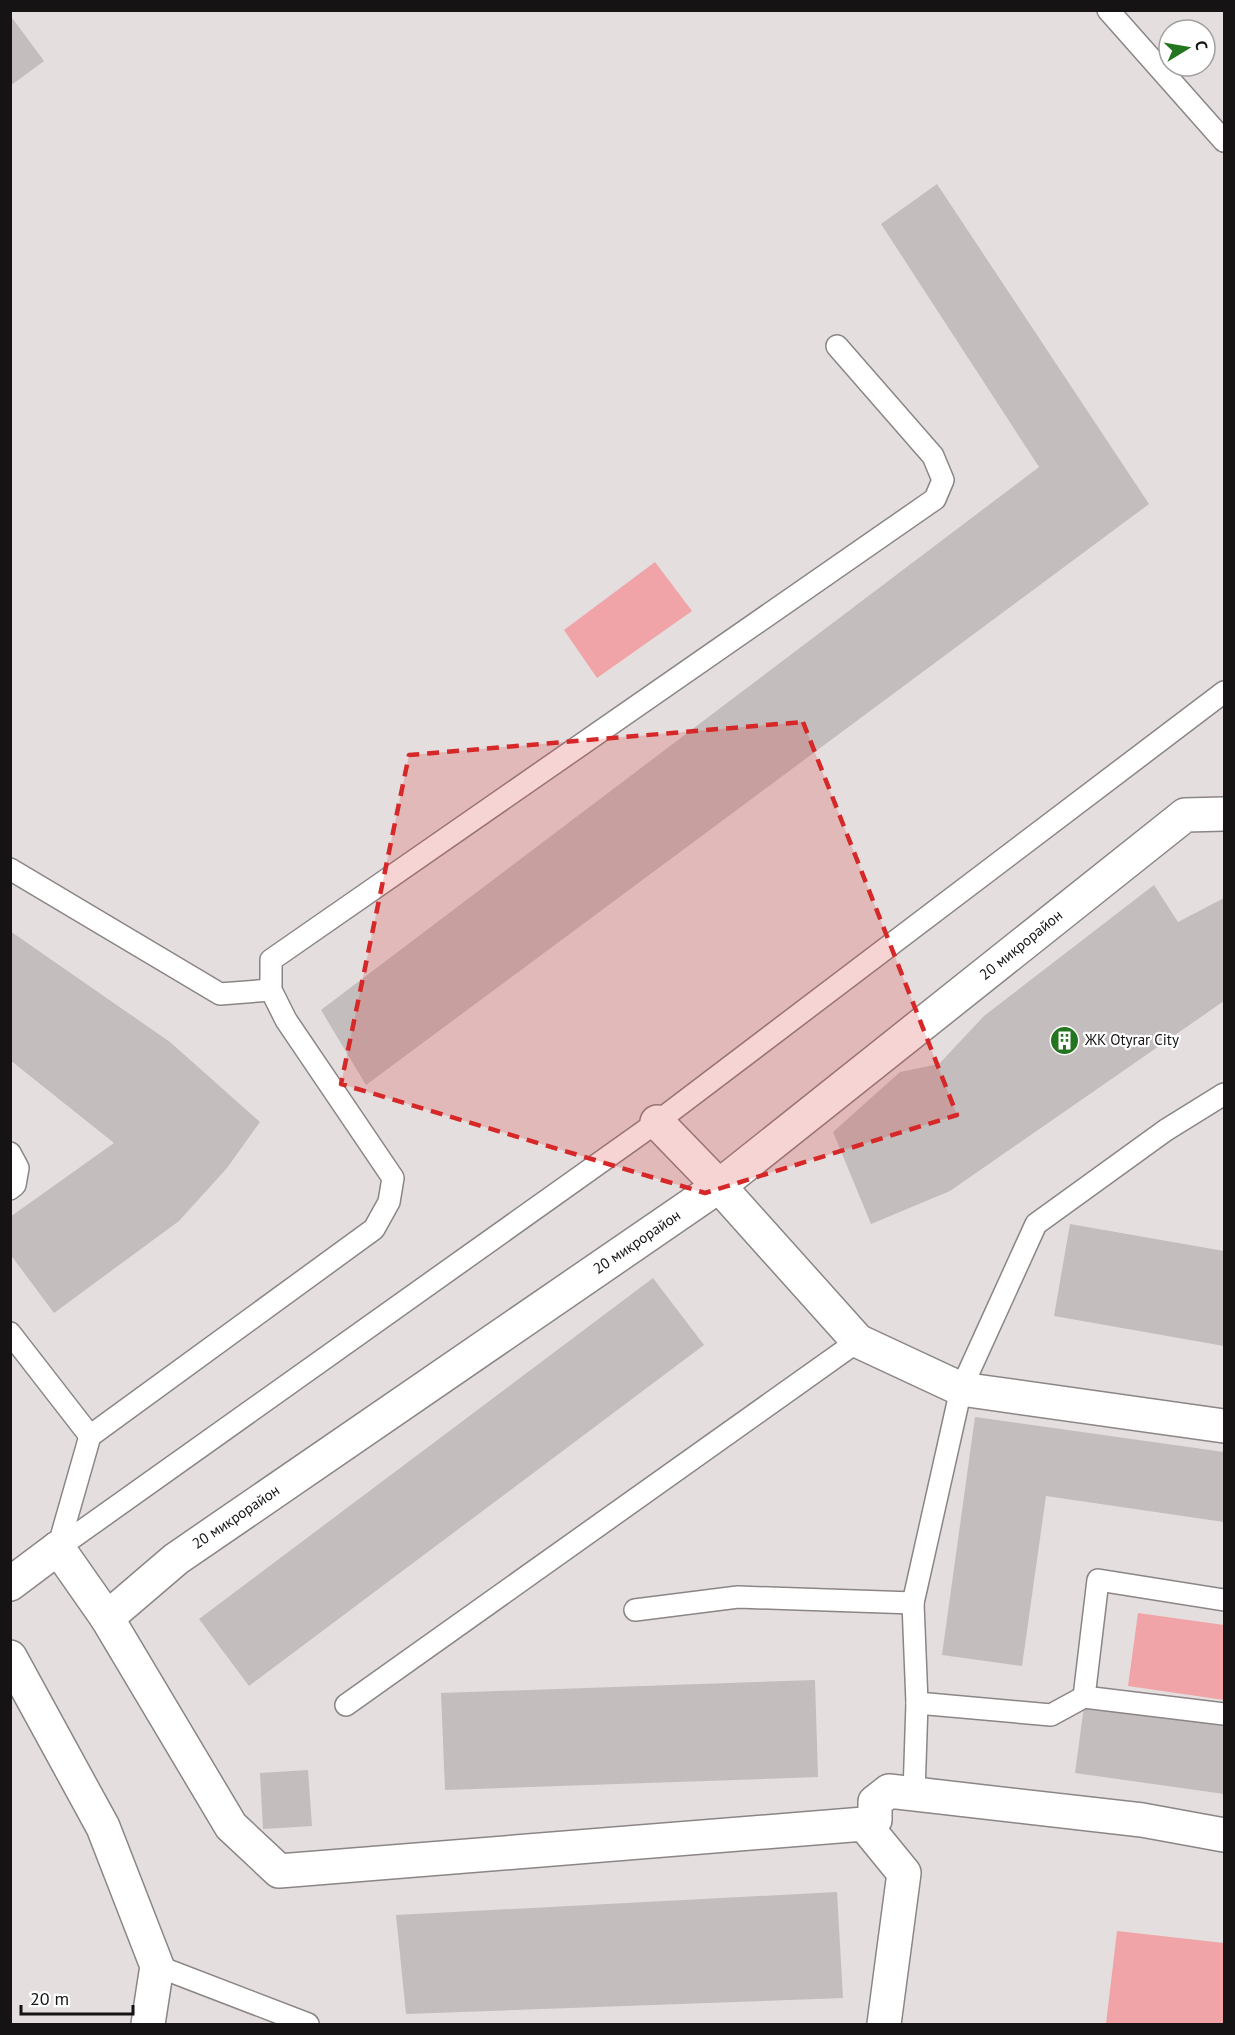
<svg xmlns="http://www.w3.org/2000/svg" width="1235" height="2035" font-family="'PT Sans',sans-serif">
<rect width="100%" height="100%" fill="#e5dede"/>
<g fill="#f0a4a8">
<path d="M655 562 692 611 597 678 564 630Z"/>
<path d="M1138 1613 1224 1625V1700L1128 1686Z"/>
<path d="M1117 1931 1224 1943V2024H1106Z"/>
</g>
<g fill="#c4bdbd">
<path d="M10 15 44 61 10 86Z"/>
<path d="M937 184 1149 504 366 1085 321 1010 1039 467 881 224Z"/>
<path d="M1154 885 1178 922 1224 898V1001L950 1191 871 1224 833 1132 900 1072 939 1064 984 1016Z"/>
<path d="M10 931 170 1042 260 1122 227 1168 179 1221 54 1313 10 1254V1217L114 1143 10 1060Z"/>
<path d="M1070 1224 1224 1251V1346L1054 1316Z"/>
<path d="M653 1278 704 1345 249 1686 199 1619Z"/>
<path d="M975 1417 1224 1452V1522L1046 1496 1022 1666 942 1655Z"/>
<path d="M815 1680 818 1777 445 1790 441 1693Z"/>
<path d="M1084 1706 1224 1726V1794L1075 1773Z"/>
<path d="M308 1770 312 1826 263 1829 260 1773Z"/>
<path d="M837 1892 843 1998 406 2014 396 1915Z"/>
</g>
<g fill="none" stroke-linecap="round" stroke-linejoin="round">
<defs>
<g id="service">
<path d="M1108 10 1224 141"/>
<path d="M10 869 220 994 271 990"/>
<path d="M10 1153 18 1168 15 1185 10 1189"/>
<path d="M10 1333 90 1436"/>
<path d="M58 1548 90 1436 374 1229 389 1202 393 1178 286 1020 271 990V960L935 499 943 480 933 456 837 346"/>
<path d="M58 1548 657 1122 1224 692"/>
<path d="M1224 1600 1098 1580 1084 1697 1224 1714"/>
<path d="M913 1603 917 1703 1051 1715 1084 1697"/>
<path d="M635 1610 738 1597 913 1603 961 1389 1036 1224 1166 1130 1224 1094"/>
<path d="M346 1705 858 1341"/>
<path d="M914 1794 917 1703"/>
<path d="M157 1966 308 2024"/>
</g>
<g id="minor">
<path d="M657 1122 719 1186 858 1341 961 1389 1224 1426"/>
<path d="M58 1548 107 1618 176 1559 719 1186 1185 815 1224 814"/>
<path d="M10 1584 58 1548"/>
<path d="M107 1618 231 1826 279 1871 864 1824 904 1873 884 2024"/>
<path d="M10 1657 103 1827 157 1966 148 2024"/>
<path d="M864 1824 875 1820V1802L889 1791 1142 1820 1224 1835"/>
</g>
</defs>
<use href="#service" stroke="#8c8585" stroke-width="24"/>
<use href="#minor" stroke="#8c8585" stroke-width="36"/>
<use href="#service" stroke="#fff" stroke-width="21"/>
<use href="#minor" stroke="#fff" stroke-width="33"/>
</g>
<path fill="#d62828" fill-opacity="0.2" stroke="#d62828" stroke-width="4.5" stroke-dasharray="12 8" stroke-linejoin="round" d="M803 722 957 1115 705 1193 341 1084 409 755Z"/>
<defs>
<symbol id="building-disc" viewBox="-11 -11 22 22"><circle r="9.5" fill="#24751f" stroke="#fff"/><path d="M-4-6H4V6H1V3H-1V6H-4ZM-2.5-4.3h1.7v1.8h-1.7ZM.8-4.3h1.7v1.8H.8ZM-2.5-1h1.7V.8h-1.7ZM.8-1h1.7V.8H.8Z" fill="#fff"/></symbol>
</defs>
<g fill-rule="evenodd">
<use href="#building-disc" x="1048" y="1024" width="33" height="33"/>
</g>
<g text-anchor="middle" stroke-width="4.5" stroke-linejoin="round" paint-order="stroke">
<g font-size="15" fill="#151313" stroke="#fff">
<text transform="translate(1021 945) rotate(-39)" y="5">20 микрорайон</text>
<text transform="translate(637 1242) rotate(-34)" y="5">20 микрорайон</text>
<text transform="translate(236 1517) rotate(-34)" y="5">20 микрорайон</text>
</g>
<g font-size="15" fill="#151313" stroke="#fff" text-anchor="start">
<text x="1085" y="1045">ЖК Otyrar City</text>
</g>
</g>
<rect width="1235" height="2035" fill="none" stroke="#151313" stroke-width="24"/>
<g transform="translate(1187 48) rotate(79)"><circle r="28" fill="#ffffff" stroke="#a1a1a1" stroke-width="1.5"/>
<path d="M0-4.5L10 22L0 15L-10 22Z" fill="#24751f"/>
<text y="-9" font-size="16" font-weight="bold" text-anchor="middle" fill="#151313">С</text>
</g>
<path d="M21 2005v9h112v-9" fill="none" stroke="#151313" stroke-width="3"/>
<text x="30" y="2005" font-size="18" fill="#151313" stroke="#ffffff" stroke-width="4.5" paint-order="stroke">20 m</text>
</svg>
